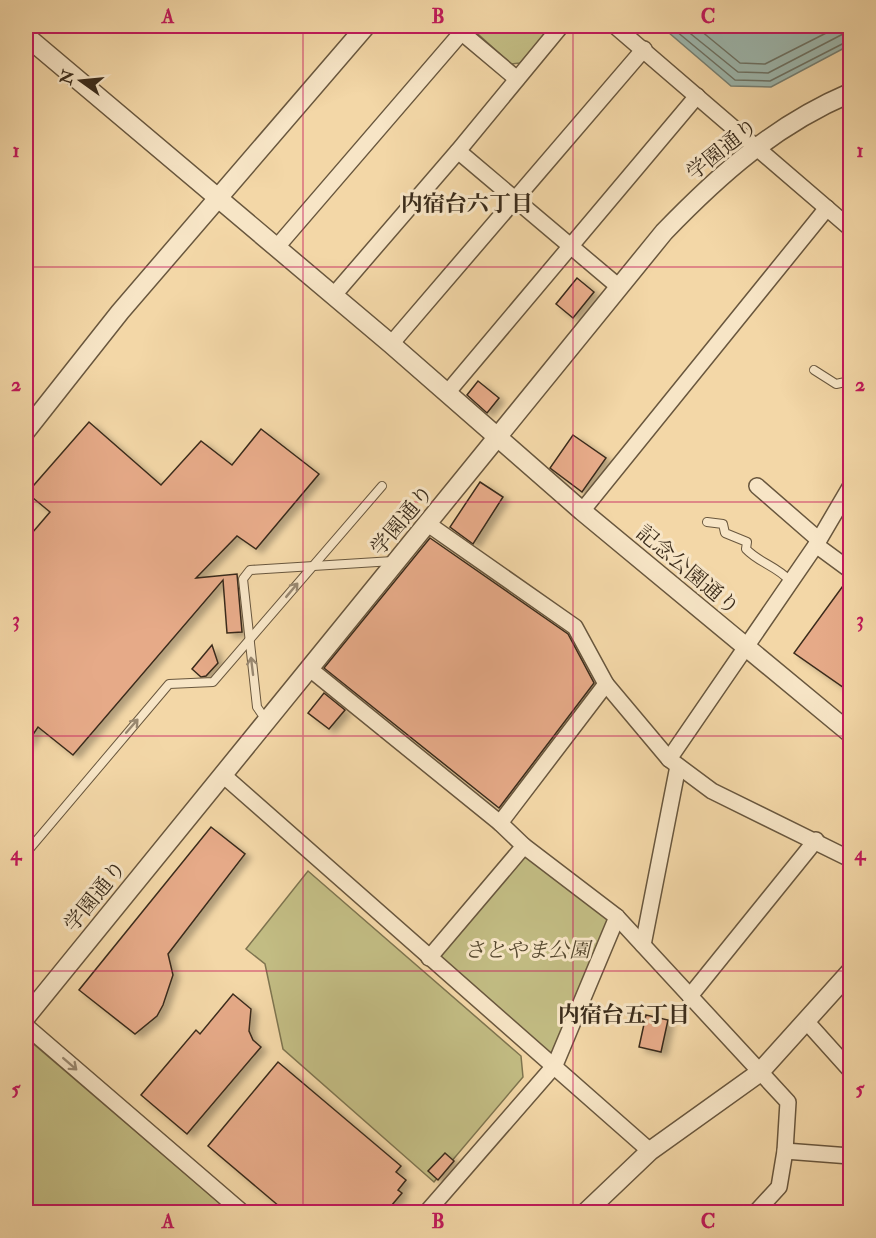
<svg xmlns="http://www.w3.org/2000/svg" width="876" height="1238" font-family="'IM FELL Double Pica','Noto Serif JP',serif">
<defs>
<filter id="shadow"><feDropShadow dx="6" dy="4" stdDeviation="3" flood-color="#0004"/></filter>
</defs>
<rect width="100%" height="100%" fill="#f3d7a7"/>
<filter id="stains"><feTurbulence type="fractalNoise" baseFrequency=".00333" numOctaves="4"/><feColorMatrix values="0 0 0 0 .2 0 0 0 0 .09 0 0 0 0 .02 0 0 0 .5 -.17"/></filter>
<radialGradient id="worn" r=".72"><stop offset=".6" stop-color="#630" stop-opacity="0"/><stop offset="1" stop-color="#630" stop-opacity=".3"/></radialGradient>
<g fill="#c2bc83" stroke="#7e744f" stroke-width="1.5">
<path d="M469 26H552L520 63 511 64Z"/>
<path d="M524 846 617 917 555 1065 429 958Z"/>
<path d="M308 871 521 1056 523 1077 434 1182 283 1049 265 964 246 949Z"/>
<path d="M30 1041 230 1212H26V1047Z"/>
</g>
<path fill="#9db8af" stroke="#768074" stroke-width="1.5" d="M661 26H850V45L771 87 731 86Z"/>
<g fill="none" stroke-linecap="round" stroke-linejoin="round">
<g stroke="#6c7265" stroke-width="1.5">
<path d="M670 26 735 80 770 81 850 40"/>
<path d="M681 26 738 72 768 73 843 34 850 33"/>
<path d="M695 26 740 63 765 64 840 26"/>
</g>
</g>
<g fill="#e6aa88" stroke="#3b2c1b" stroke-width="1.5" filter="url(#shadow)">
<path d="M577 278 594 292 573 318 556 304Z"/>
<path d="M478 381 499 398 487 413 467 395Z"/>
<path d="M89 422 161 485 201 441 232 465 261 429 319 474 256 549 237 536 196 578 237 574 242 632 227 633 223 580 73 755 38 727 26 745V540L50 512 27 493Z"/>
<path d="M573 435 606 458 582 492 550 468Z"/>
<path d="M480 482 503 497 473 544 450 527Z"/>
<path d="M430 538 568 634 594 683 499 808 324 668Z"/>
<path d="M848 579 850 580V692L794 653Z"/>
<path d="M212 645 218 663 206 676 201 677 192 669Z"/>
<path d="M324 693 345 710 329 729 308 713Z"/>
<path d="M211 827 245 854 168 954 173 975 163 1005 157 1016 135 1034 79 990Z"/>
<path d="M233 994 251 1009 249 1031 253 1040 261 1047 187 1134 141 1095 196 1030 200 1034Z"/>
<path d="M646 1015 668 1020 661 1052 639 1047Z"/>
<path d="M278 1062 401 1166 396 1172 406 1180 398 1190 402 1193 386 1212H286L208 1146Z"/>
<path d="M445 1153 454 1161 438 1180 428 1171Z"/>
</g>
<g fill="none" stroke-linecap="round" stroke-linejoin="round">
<defs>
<g id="service">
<path d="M814 370 836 384 850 381"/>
<path d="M707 522 723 524 725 533 747 542 746 549C759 563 777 566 790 581"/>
<path d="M266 720 257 707 243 579 250 570 393 561"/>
<path d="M26 853 169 684 213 682 382 486"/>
</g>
<g id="minor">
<path d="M454 26 517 79"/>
<path d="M615 26 850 228"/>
<path d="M458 151 619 287"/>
<path d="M276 248 462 32"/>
<path d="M333 296 458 151 561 26"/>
<path d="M391 344 644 49"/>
<path d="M447 393 697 96"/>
<path d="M757 486 819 540"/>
<path d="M582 511 827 208"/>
<path d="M428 524 575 627 606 684 669 759 712 791 850 859"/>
<path d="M816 545 850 570"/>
<path d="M310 669 500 823 524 846 617 917 788 1102 785 1151 779 1187 756 1212"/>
<path d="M669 759 816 545 850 487"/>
<path d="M223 775 650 1151"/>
<path d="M500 823 606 684"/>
<path d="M643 945 678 766"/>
<path d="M429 958 524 846"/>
<path d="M690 996 816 840"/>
<path d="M806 1021 850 1070"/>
<path d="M26 1026 242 1212"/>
<path d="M785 1151 850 1156"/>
<path d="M427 1212 555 1065 617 917"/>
</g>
<g id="tertiary">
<path d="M26 36 391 344 582 511 850 733"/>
<path d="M26 431 120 312 366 26"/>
<path d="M26 1017 664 232C720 174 775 125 850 93"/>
<path d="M586 1212 650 1151 759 1073 850 972"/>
</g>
</defs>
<use href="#service" stroke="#69573e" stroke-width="10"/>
<use href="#minor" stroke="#69573e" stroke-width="18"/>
<use href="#tertiary" stroke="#69573e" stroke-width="21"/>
<use href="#service" stroke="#f7e5c6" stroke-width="8"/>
<use href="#minor" stroke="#f7e5c6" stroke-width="15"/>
<use href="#tertiary" stroke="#f7e5c6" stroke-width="18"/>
</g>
<defs><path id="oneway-shaft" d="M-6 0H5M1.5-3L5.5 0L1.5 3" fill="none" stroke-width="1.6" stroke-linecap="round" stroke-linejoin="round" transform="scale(1.5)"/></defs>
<g stroke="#998870">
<use href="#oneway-shaft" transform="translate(292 590) rotate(-50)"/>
<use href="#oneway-shaft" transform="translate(252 666) rotate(-97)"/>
<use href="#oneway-shaft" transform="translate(132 726) rotate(-49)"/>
<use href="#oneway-shaft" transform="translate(70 1064) rotate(41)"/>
</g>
<path fill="none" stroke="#c2185b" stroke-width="1.5" stroke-opacity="0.55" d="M303 26V1212M573 26V1212M26 267H850M26 502H850M26 736H850M26 971H850"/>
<g text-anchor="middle" stroke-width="6" stroke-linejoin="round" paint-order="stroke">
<g font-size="21" fill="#3b2c1b" stroke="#f7e5c6">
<text transform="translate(722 149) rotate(-39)" y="7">学園通り</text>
<text transform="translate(402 520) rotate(-50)" y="7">学園通り</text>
<text transform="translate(688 570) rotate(40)" y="7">記念公園通り</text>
<text transform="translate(95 896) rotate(-51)" y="7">学園通り</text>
</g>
<g font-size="21" font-style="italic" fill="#564930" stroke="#f7e5c6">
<text x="527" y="957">さとやま公園</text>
</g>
<g font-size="22" font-weight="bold" fill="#3b2c1b" stroke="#f7e5c6">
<text x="467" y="211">内宿台六丁目</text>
<text x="624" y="1022">内宿台五丁目</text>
</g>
</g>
<rect width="876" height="1238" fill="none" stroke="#f3d7a7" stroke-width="66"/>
<g transform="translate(81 81) rotate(285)" stroke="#f7e5c6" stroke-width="4.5" paint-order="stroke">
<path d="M0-4.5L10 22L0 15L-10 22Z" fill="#3b2c1b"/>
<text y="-9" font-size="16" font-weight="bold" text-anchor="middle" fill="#3b2c1b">N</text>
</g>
<rect x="33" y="33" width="810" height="1172" fill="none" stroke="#c2185b" stroke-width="2"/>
<g font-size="20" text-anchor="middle" font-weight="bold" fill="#c2185b">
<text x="168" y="23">A</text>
<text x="438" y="23">B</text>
<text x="708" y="23">C</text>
<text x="16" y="157">1</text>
<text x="860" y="157">1</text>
<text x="16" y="391">2</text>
<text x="860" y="391">2</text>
<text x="16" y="626">3</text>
<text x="860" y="626">3</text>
<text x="16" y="860">4</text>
<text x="860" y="860">4</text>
<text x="16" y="1095">5</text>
<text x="860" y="1095">5</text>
<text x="168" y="1228">A</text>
<text x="438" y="1228">B</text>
<text x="708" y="1228">C</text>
</g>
<rect width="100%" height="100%" filter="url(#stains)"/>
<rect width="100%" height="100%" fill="url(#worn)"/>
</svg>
